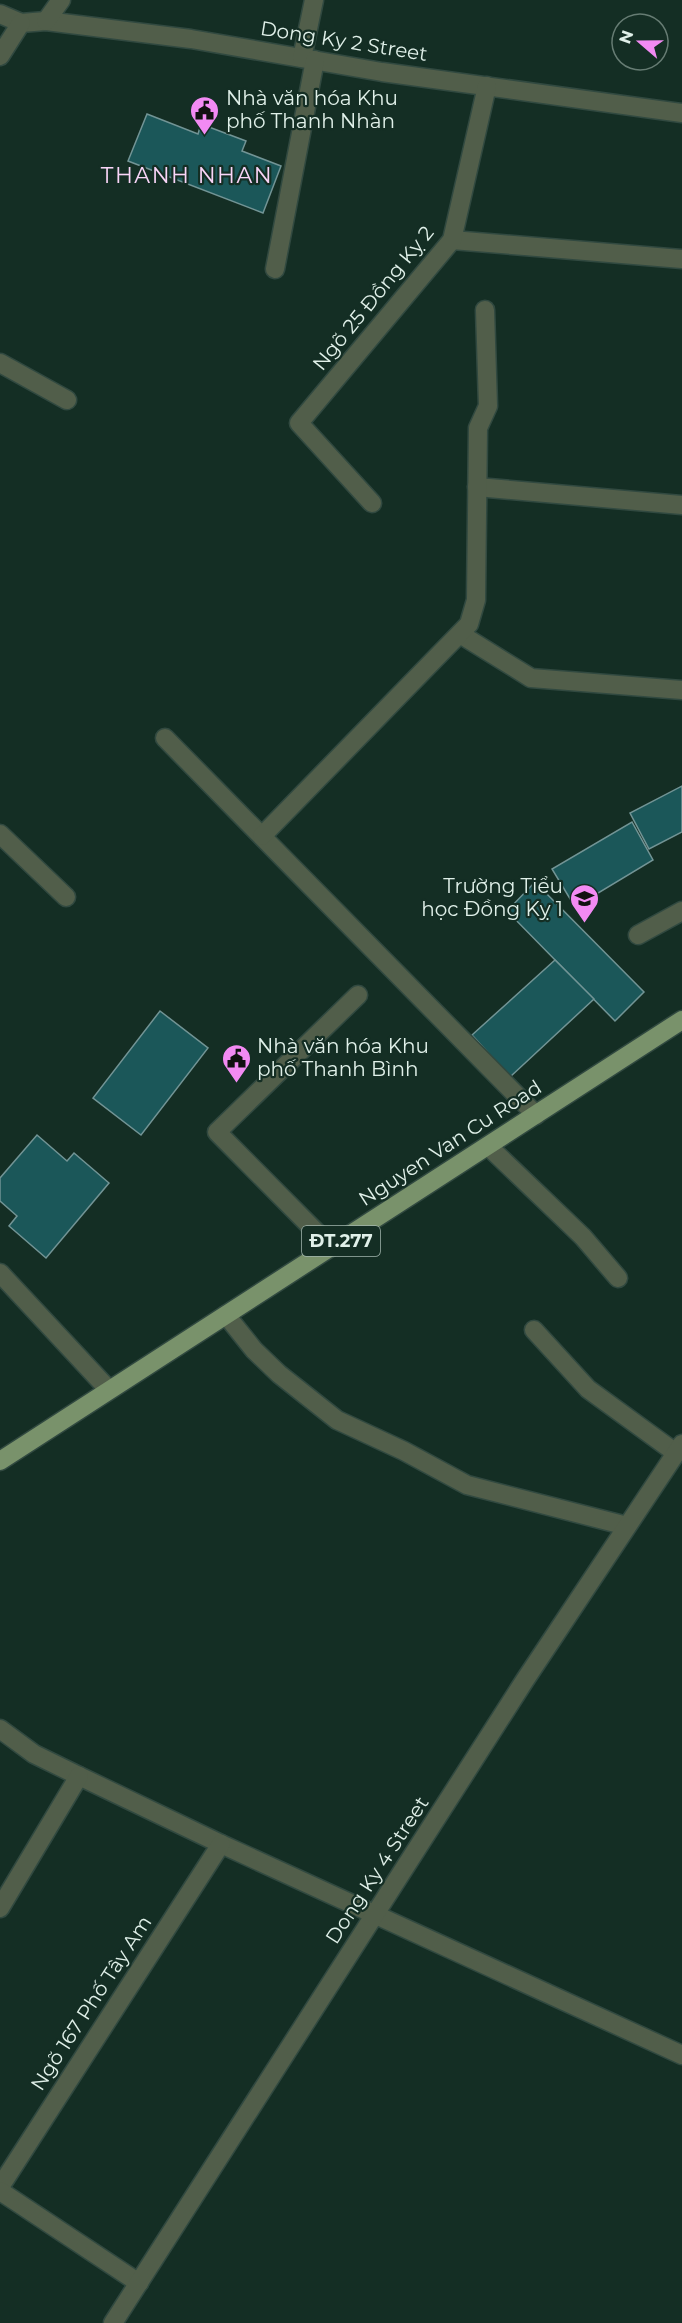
<svg xmlns="http://www.w3.org/2000/svg" width="682" height="2323" font-family="Montserrat,sans-serif">
<rect width="100%" height="100%" fill="#142e24"/>
<g fill="#1b5759" stroke="#729495" stroke-width="1.5">
<path d="M147 114 198 134 201 124 246 141 242 151 281 166 263 213 128 161Z"/>
<path d="M682 786V832L649 849 630 813Z"/>
<path d="M632 822 653 860 575 907 552 869Z"/>
<path d="M535 882 644 992 615 1021 507 911Z"/>
<path d="M555 960 594 999 510 1077 472 1035Z"/>
<path d="M160 1011 208 1048 141 1135 93 1098Z"/>
<path d="M37 1135 67 1161 74 1153 109 1183 46 1258 9 1226 17 1216 0 1201V1178Z"/>
</g>
<g fill="none" stroke-linecap="round" stroke-linejoin="round">
<defs>
<g id="minor">
<path d="M0 14 21 23 46 21 191 39 382 72 682 113"/>
<path d="M46 21 61 0"/>
<path d="M0 56 21 23"/>
<path d="M302 58 314 0"/>
<path d="M452 240 682 259"/>
<path d="M275 269 315 60"/>
<path d="M0 363 67 400"/>
<path d="M477 487 682 505"/>
<path d="M372 503 299 423 452 240 487 86"/>
<path d="M460 634 531 678 682 690"/>
<path d="M165 738 536 1115"/>
<path d="M0 834 66 897"/>
<path d="M262 836 469 624 476 600 478 428 488 406 485 310"/>
<path d="M638 935 682 911"/>
<path d="M488 1146 583 1237 618 1278"/>
<path d="M331 1247 217 1132 358 995"/>
<path d="M0 1273 109 1390"/>
<path d="M226 1315 254 1350 279 1374 337 1420 404 1451 467 1485 627 1526"/>
<path d="M534 1330 588 1389 676 1453"/>
<path d="M0 1729 34 1754 79 1776 221 1844 682 2055"/>
<path d="M0 1908 79 1776"/>
<path d="M0 2187 221 1844"/>
<path d="M0 2191 139 2283"/>
<path d="M113 2323 525 1680 682 1444"/>
</g>
<path id="major" d="M0 1461 682 1020"/>
</defs>
<use href="#minor" stroke="#314940" stroke-width="21"/>
<use href="#major" stroke="#314940" stroke-width="21"/>
<use href="#minor" stroke="#515e4a" stroke-width="18"/>
<use href="#major" stroke="#79926b" stroke-width="18"/>
</g>
<defs>
<symbol id="civic-pin" viewBox="-11 -11 22 30"><path d="M0 17L-7.5 6A9.5 9.5 0 1 1 7.5 6Z" fill="#f28af3" stroke="#142e24"/><path d="M-.6-6.5H3V-4.5H.6V-3L4-1V1h2V6H-6V1h2V-1L-.6-3ZM-1.2 2.5V6h2.4V2.5Z" fill="#111"/></symbol>
<symbol id="school-pin" viewBox="-11 -11 22 30"><path d="M0 17L-7.5 6A9.5 9.5 0 1 1 7.5 6Z" fill="#f28af3" stroke="#142e24"/><path d="M0-5L7-2L0 1L-7-2ZM-4 1L0 2.5L4 1V4Q0 6-4 4Z" fill="#111"/></symbol>
</defs>
<g fill-rule="evenodd">
<use href="#civic-pin" x="188" y="94" width="33" height="45"/>
<use href="#school-pin" x="568" y="882" width="33" height="45"/>
<use href="#civic-pin" x="220" y="1042" width="33" height="45"/>
</g>
<g text-anchor="middle" stroke-width="4.5" stroke-linejoin="round" paint-order="stroke">
<rect fill="#142e24" stroke="#a3b6ae" stroke-width="1.5" x="302" y="1226" width="78" height="30" rx="4.5"/>
<g font-size="18" font-weight="bold" fill="#e0f0e9">
<text x="341" y="1247">ĐT.277</text>
</g>
<g font-size="20" fill="#e0f0e9" stroke="#142e24">
<text transform="translate(344 41) rotate(9)" y="7">Dong Ky 2 Street</text>
<text transform="translate(373 298) rotate(-51)" y="7">Ngõ 25 Đồng Kỵ 2</text>
<text transform="translate(450 1143) rotate(-33)" y="7">Nguyen Van Cu Road</text>
<text transform="translate(377 1870) rotate(-57)" y="7">Dong Ky 4 Street</text>
<text transform="translate(91 2003) rotate(-57)" y="7">Ngõ 167 Phố Tây Am</text>
</g>
<g font-size="20" fill="#e0f0e9" stroke="#142e24" text-anchor="start">
<text x="226" y="105">Nhà văn hóa Khu<tspan x="226" dy="23">phố Thanh Nhàn</tspan></text>
<text x="563" y="893" text-anchor="end">Trường Tiểu<tspan x="563" dy="23">học Đồng Kỵ 1</tspan></text>
<text x="257" y="1053">Nhà văn hóa Khu<tspan x="257" dy="23">phố Thanh Bình</tspan></text>
</g>
<g font-size="22" letter-spacing="1.5" fill="#f9d5f8" stroke="#142e24">
<text x="187" y="183">THANH NHAN</text>
</g>
</g>
<g transform="translate(640 42) rotate(290)"><circle r="28" fill="#142e24" stroke="#667c73" stroke-width="1.5"/>
<path d="M0-4.5L10 22L0 15L-10 22Z" fill="#f28af3"/>
<text y="-9" font-size="16" font-weight="bold" text-anchor="middle" fill="#e0f0e9">N</text>
</g>
</svg>
